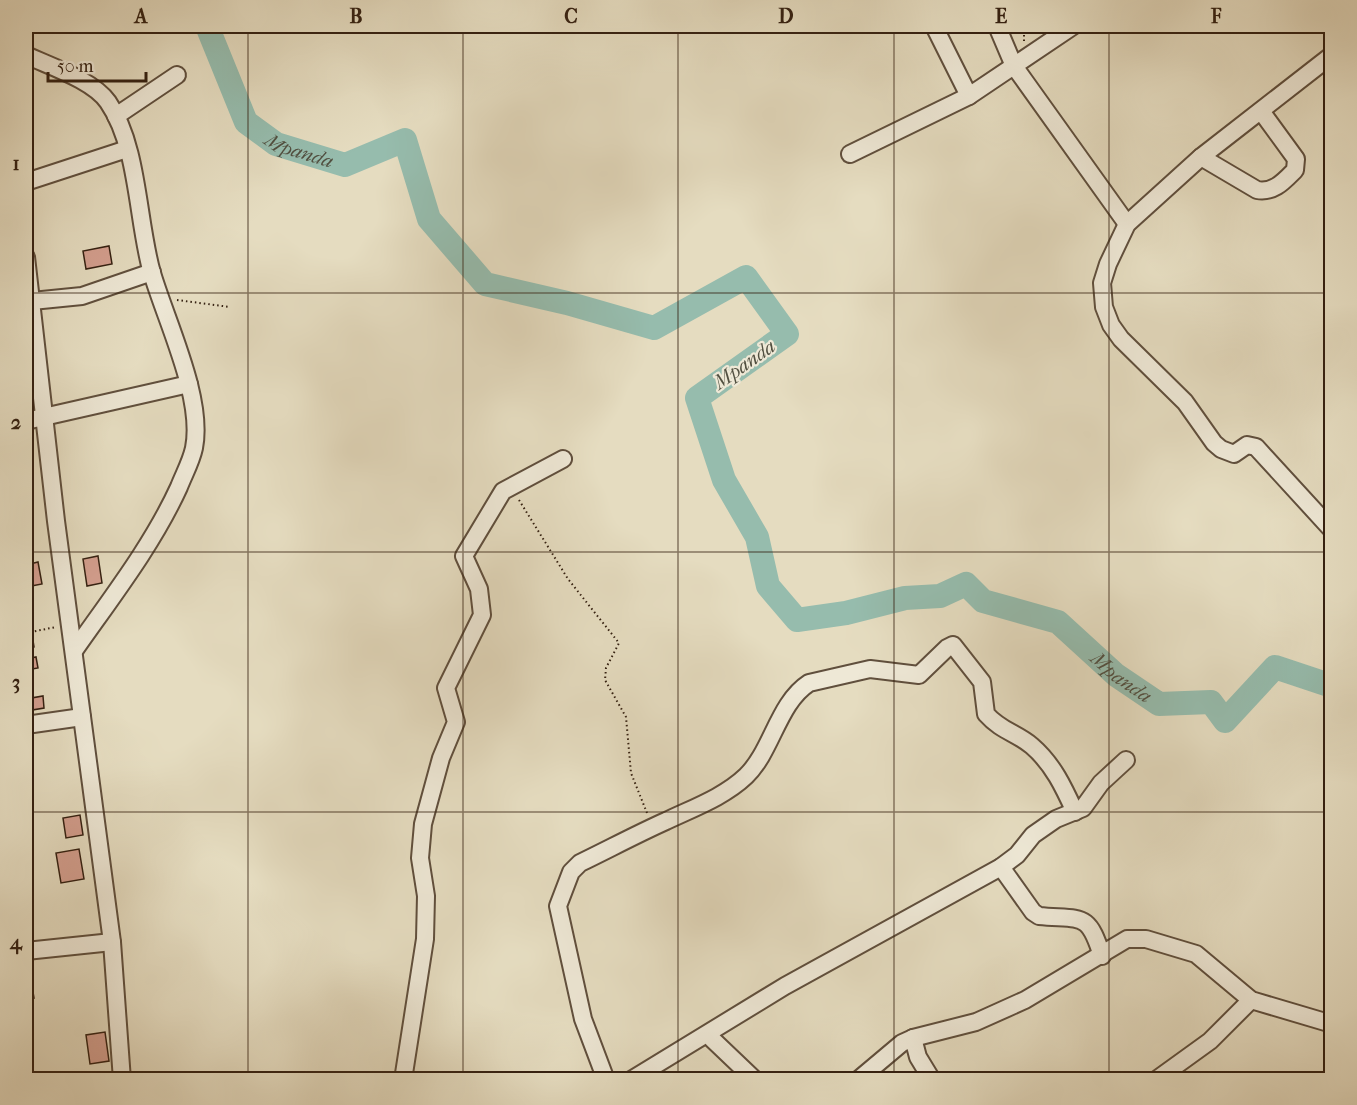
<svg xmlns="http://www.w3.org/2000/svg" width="1357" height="1105" font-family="'IM FELL French Canon',serif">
<rect width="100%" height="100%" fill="#e5dcc0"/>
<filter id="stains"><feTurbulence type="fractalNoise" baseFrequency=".00333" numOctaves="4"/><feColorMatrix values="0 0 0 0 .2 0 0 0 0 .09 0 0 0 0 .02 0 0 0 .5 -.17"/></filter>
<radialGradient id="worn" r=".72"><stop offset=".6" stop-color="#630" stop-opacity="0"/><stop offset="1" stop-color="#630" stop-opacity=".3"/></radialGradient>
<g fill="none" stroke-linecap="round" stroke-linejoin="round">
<path stroke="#96bcad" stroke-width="24" id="s1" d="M207 26 246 122 276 144 345 165 405 140 429 219 485 284 567 303 654 328 746 277 787 334 697 398 724 480 757 537 768 586 797 620 846 613 905 598 940 596 966 584 983 601 1058 622 1116 675 1159 704 1211 702 1225 721 1275 667 1332 686"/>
</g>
<g fill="#d49f8f" stroke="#342011" stroke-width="1.5">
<path d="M109 246 112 264 86 269 83 251Z"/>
<path d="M98 556 102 583 87 586 83 559Z"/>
<path d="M38 562 42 584 26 587V565Z"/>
<path d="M32 634 34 647 26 649V635Z"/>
<path d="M36 657 38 668 26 670V659Z"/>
<path d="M43 696 44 708 26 711V699Z"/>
<path d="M80 815 83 835 66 838 63 818Z"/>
<path d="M79 849 84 879 61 883 56 853Z"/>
<path d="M32 986 34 998 26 999V987Z"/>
<path d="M105 1032 109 1061 90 1064 86 1035Z"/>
</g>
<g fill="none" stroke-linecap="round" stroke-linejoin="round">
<defs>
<g id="minor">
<path d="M934 26 969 96"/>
<path d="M997 26 1014 66 1127 224"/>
<path d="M26 55C49 66 93 80 108 102 139 147 137 221 152 273 166 321 204 398 194 448 191 462 184 474 179 487 152 546 111 598 74 651"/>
<path d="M1332 55 1201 157 1127 224 1108 264 1102 283 1104 307 1111 325 1121 339 1185 402 1214 443 1221 449 1234 454 1247 445 1256 447 1332 530"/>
<path d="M116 116 177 75"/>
<path d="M850 154 969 96 1073 26"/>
<path d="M1201 157 1257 190C1274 193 1284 181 1295 170L1296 159 1261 111"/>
<path d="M26 182 127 149"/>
<path d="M26 257 56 521 112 942 122 1080"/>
<path d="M32 301 82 296 152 272"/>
<path d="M26 421 189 384"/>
<path d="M26 725 82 717"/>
<path d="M1001 867 1033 912 1039 916C1082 920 1088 911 1102 956"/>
<path d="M26 951 112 942"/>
<path d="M913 1038 918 1057 932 1080"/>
<path d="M712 1039 755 1080"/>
<path d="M403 1080 425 939 426 896 420 858 423 824 441 758 456 722 446 688 482 615 479 589 464 556 503 491 563 459"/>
<path d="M606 1080 583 1019 558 906 571 872 580 863C609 849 637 834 666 821 693 808 724 797 746 776 772 751 778 703 809 683L870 669 919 675 947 648 953 645 982 682 986 714C1001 731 1017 733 1032 746 1053 764 1064 788 1075 812"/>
<path d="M631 1080 785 986 1001 867 1017 855 1033 835 1056 819 1083 808 1101 783 1126 760"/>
<path d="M858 1080 902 1043 913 1038 976 1022 1025 1000 1127 939H1146L1196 954 1251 1000 1332 1024"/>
<path d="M1156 1080 1210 1041 1251 1000"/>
</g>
</defs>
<use href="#minor" stroke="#604f3d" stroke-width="20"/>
<g stroke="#342011" stroke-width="2" stroke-dasharray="1.5 3" stroke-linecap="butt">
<path d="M1024 41V26"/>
<path d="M177 300 230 307"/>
<path d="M519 500 568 579 619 643 606 668 605 680 626 717 631 773 647 813"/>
<path d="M26 633 56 627"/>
</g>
<use href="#minor" stroke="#eee8d6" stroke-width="16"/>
</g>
<path fill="none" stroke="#342011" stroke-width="1.5" stroke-opacity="0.55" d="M248 26V1080M463 26V1080M678 26V1080M894 26V1080M1109 26V1080M26 293H1332M26 552H1332M26 812H1332"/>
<g text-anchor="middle" stroke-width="4.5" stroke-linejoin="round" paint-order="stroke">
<g font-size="20" font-style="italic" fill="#514f40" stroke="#eee8d6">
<text dy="7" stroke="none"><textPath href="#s1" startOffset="165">Mpanda</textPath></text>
<text transform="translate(744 364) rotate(-35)" y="7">Mpanda</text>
<text dy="7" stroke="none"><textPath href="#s1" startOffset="1514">Mpanda</textPath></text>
</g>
</g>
<rect width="1357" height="1105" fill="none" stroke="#e5dcc0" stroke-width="66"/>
<path d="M48 72v9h98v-9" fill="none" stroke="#342011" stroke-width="3"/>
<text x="57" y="72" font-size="18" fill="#342011" stroke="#eee8d6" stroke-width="4.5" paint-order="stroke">50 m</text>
<rect x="33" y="33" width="1291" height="1039" fill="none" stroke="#342011" stroke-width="2"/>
<g font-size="20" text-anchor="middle" font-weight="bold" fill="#342011">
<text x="141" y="23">A</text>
<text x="356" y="23">B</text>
<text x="571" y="23">C</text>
<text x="786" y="23">D</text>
<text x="1001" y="23">E</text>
<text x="1216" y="23">F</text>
<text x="16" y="170">1</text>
<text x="16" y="429">2</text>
<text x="16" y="689">3</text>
<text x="16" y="949">4</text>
</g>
<rect width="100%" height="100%" filter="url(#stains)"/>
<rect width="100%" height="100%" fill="url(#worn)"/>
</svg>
